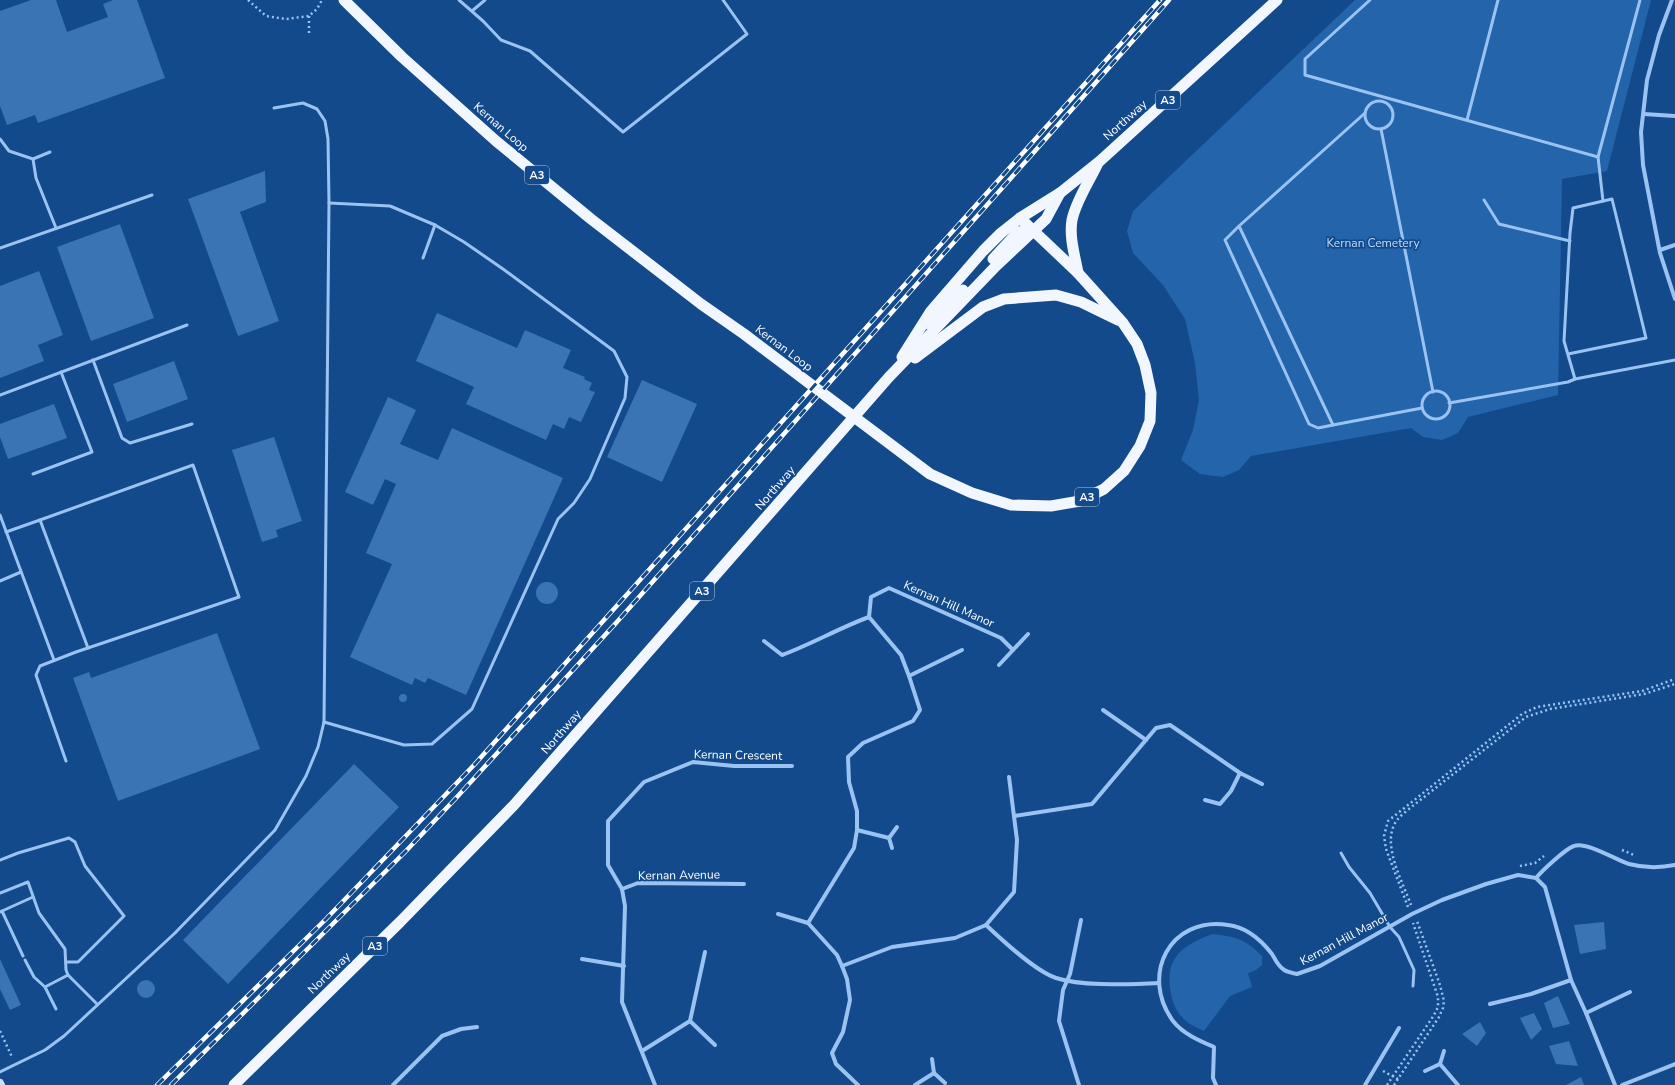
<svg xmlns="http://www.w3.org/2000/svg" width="1675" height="1085" font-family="'Nunito Sans',sans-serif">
<rect width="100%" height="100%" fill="#124a8c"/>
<g fill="#2464ab">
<path d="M1355 0H1651L1607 171 1562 179 1558 395 1468 417 1458 433 1442 440 1423 437 1411 428 1251 456 1239 470 1223 477 1200 474 1181 460 1193 430 1199 400 1195 363 1185 319 1163 285 1133 253 1127 231 1133 211Z"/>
<path d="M1213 934C1237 937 1245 939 1262 956V965L1256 970 1248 973 1252 987 1230 996 1204 1031C1198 1028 1190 1025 1185 1020 1177 1013 1173 1004 1171 994 1164 958 1182 945 1213 934Z"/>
</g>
<g fill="#3b74b5">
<path d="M31 0H56L67 32 108 17 103 4 113 0H137L165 78 38 123 35 115 7 125 0 106V11Z"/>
<path d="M265 171 266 202 240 212 279 321 238 336 188 199Z"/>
<path d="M120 224 154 318 91 341 57 247Z"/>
<path d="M39 271 63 335 38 345 44 361 0 378V286Z"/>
<path d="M437 313 517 348 525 330 571 350 563 368 585 377 584 379 592 383 589 390 595 392 581 422 569 417 564 429 553 424 546 440 466 404 474 387 416 361Z"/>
<path d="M174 361 188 399 127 422 113 384Z"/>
<path d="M642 380 697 404 662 482 607 457Z"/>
<path d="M388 397 416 410 400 444 438 460 452 428 563 478 466 695 428 678 425 683 415 678 412 685 350 657 392 564 366 553 396 484 385 479 373 505 345 492Z"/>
<path d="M54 404 67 438 8 459 0 437V424Z"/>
<path d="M274 437 302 521 276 530 278 537 262 542 232 450Z"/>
<circle cx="547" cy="593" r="11"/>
<path d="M217 633 260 749 118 801 73 678 89 672 91 678Z"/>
<circle cx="403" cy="698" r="4"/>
<path d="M354 764 399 807 228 984 183 940Z"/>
<path d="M1604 922 1606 949 1580 954 1574 925Z"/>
<path d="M0 959 21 1005 10 1010 0 989Z"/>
<circle cx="146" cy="989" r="9"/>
<path d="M1558 996 1570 1024 1553 1028 1544 1003Z"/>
<path d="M1534 1013 1542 1029 1531 1040 1520 1018Z"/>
<path d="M1480 1022 1486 1033 1477 1046 1462 1034Z"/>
<path d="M1569 1041 1578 1066 1556 1064 1549 1046Z"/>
<path d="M1581 1077 1584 1085H1566Z"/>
</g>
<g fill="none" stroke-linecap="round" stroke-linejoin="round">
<g stroke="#9ac3f1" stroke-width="2.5" stroke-dasharray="2 3" stroke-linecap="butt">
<path d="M248 0 266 16 286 19 309 16 317 9 322 0"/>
<path d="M309 16V34"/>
<path d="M1622 850 1634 855"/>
<path d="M1520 866 1535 863 1544 856"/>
<path d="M1411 905C1403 882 1379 841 1398 819 1402 814 1409 809 1414 805L1526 717 1550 709 1644 694 1675 684"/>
<path d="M1408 907 1386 849 1384 836 1388 821 1522 714 1537 707 1642 691 1675 679"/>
<path d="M0 1031 12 1057"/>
<path d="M1383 1071 1398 1079"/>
<path d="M1387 1085 1434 1015 1438 1007V997L1413 923"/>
<path d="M1394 1085 1439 1017 1443 1008 1444 1001 1440 985 1417 921"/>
</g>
<g stroke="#9ac3f1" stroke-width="3">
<path d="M459 0 483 21 501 40 530 51 623 132 747 34 723 0"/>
<path d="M1370 0 1305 59V75L1598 157"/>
<path d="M472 11 485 0"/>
<circle cx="1379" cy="115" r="14"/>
<path d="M1467 120 1498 0"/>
<path d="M1381 129 1433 392"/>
<path d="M0 139 9 151 33 159"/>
<path d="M50 152 33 159 36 178 56 228"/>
<path d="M1484 200 1499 224 1570 241"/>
<path d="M1603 201 1598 157 1640 0"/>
<path d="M1239 226 1333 425 1318 428 1309 424 1225 240 1239 226 1365 113"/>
<path d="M0 248 152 195"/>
<path d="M423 258 435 225"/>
<path d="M1568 354 1646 338 1612 199 1573 208 1570 233 1564 341 1575 379 1675 360"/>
<path d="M93 360 122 438 130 443 192 424"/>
<circle cx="1436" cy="405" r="14"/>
<path d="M0 395 187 325"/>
<path d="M1449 403 1568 382 1575 379"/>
<path d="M1333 425 1422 408"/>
<path d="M33 474 92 452 61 372"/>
<path d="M0 515 54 660"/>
<path d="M40 520 193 465 239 597 76 652 40 666 36 675 66 761"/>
<path d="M6 532 40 520 88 648"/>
<path d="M0 581 21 572"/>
<path d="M324 722 404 745 432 744 472 709 558 519 574 503 590 479 625 398 627 377 614 351 503 269 464 242 435 225 390 206 329 203"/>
<path d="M1341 853 1349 867 1370 893 1390 927 1399 937 1414 970 1413 986"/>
<path d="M0 860 18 853 69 838 75 842 85 866 124 916 78 962H66"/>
<path d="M0 893 28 882 39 913 65 949 66 970 68 975 97 1004"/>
<path d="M2 911 33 897"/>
<path d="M0 912 2 911 23 956"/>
<path d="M25 960 34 977 45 987 56 1009"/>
<path d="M45 987 68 975"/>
<path d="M0 1072 45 1050 64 1036 175 933 275 830 306 776 318 747 324 722 329 203 328 139 325 121 317 109 303 103 274 108"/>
</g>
<g stroke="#9ac3f1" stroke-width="4">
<path d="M1672 0 1659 35 1647 80 1641 132 1643 165 1660 253 1675 299"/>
<path d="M1644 114 1675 116"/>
<path d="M1660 250 1675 245"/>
<path d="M764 641 782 655C812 644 839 628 869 617"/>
<path d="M999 665 1028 634"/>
<path d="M909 676 962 650"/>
<path d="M1103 710 1146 740"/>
<path d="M1205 800 1220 804 1231 791 1240 773"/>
<path d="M1014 816 1092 804 1156 728 1170 725 1240 773 1262 784"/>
<path d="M857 830 889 838"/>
<path d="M892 848 889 838 897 827"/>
<path d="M1536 878C1542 871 1565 849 1574 846 1586 841 1616 860 1629 864 1644 868 1660 868 1675 865"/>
<path d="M622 889 638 883 744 884"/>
<path d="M778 914 808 923 837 955 842 966 847 979 850 1000 843 1032 832 1053 836 1064 858 1085"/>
<path d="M808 923 854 848 857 830V811L849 782 848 757 863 743 913 721 920 710 909 676 901 655 869 617 871 597 889 588 1001 638 1013 650"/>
<path d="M986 925C1002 940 1035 971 1056 978 1084 987 1129 984 1159 983"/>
<path d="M582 959 624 966"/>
<path d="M842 966 892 947 955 938 986 925 1014 892 1017 840 1009 777"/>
<path d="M1490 1004 1531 994 1571 980"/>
<path d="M1586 1013 1630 992"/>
<path d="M690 1021 715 1045"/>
<path d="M642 1051 690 1021 705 952"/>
<path d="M932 1059 934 1073 945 1083"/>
<path d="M1440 1064 1458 1085"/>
<path d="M1425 1071 1440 1064 1444 1051"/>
<path d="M393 1085 442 1036 461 1029 477 1027"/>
<path d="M655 1085 622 1002 625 906 622 889 608 865V821L644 782 693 762 734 766H792"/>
<path d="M915 1085 934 1073"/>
<path d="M1079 1085 1059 1021 1063 990 1070 974 1081 920"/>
<path d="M1216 1085 1213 1078 1214 1047C1200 1041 1183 1034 1173 1021 1140 976 1169 916 1228 925 1247 927 1261 940 1272 954 1275 959 1278 966 1283 969 1286 972 1293 973 1297 974L1320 966 1412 914 1442 900 1486 884 1518 875 1536 878 1545 887 1571 980 1586 1013 1615 1085"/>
<path d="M1365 1085 1399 1028"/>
<path d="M1622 1085 1675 1064"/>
</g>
<path stroke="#c8e0fc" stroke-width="8" d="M0 1083 1 1085"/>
<g stroke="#f2f7ff" stroke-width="11">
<path d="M344 0 402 57 496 141 591 219 701 304 744 334 930 474 972 493 1011 505 1051 506 1080 501 1104 489 1124 471 1140 446 1150 421 1151 393 1145 365 1137 344 1123 323 1078 273 1020 218"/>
<path d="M993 259 1018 232 1033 230"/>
<path d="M1078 273C1075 256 1069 237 1072 220 1076 201 1089 182 1097 165"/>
<path d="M928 324 963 290"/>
<path d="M902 357 931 311 983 251 1001 233 1020 218 1060 193 1100 161 1277 0"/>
<path d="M915 358 983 307 1004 299 1056 295 1081 302 1118 320"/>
<path d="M234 1085 400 922 514 805 889 377 996 266 1046 219 1060 193"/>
</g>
<defs>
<g id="rail">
<path d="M157 1085 326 919 474 765 1160 0"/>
<path d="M171 1085 406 851 457 797 616 623 1169 0"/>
</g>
</defs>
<use href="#rail" stroke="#fff" stroke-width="4.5"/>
<use href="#rail" stroke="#124a8c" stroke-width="3" stroke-dasharray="9" stroke-linecap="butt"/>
</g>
<g text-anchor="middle" stroke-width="3.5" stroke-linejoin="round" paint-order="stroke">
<g fill="#124a8c" stroke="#b8c9dc" stroke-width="1">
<rect x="1156" y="91" width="24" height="18" rx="3"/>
<rect x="525" y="166" width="24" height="18" rx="3"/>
<rect x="1075" y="488" width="24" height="18" rx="3"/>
<rect x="690" y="582" width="24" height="18" rx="3"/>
<rect x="363" y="937" width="24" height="18" rx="3"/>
</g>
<g font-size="11" font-weight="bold" fill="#fff">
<text x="1168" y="104">A3</text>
<text x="537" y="179">A3</text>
<text x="1087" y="501">A3</text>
<text x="702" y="595">A3</text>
<text x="375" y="950">A3</text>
</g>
<g font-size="12" fill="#fff" stroke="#124a8c">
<text transform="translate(1125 120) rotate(-42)" y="4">Northway</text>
<text transform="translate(501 127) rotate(41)" y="4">Kernan Loop</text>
<text transform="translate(784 348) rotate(37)" y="4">Kernan Loop</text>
<text transform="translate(775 488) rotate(-49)" y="4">Northway</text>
<text transform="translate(949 604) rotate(24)" y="4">Kernan Hill Manor</text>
<text transform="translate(561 732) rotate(-49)" y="4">Northway</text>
<text transform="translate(738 755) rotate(1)" y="4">Kernan Crescent</text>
<text transform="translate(679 875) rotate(-1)" y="4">Kernan Avenue</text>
<text transform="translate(1344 939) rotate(-28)" y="4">Kernan Hill Manor</text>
<text transform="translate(329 973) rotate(-44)" y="4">Northway</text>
</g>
<g font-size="12" fill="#c1ddfc" stroke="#124a8c">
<text x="1373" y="247">Kernan Cemetery</text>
</g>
</g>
</svg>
